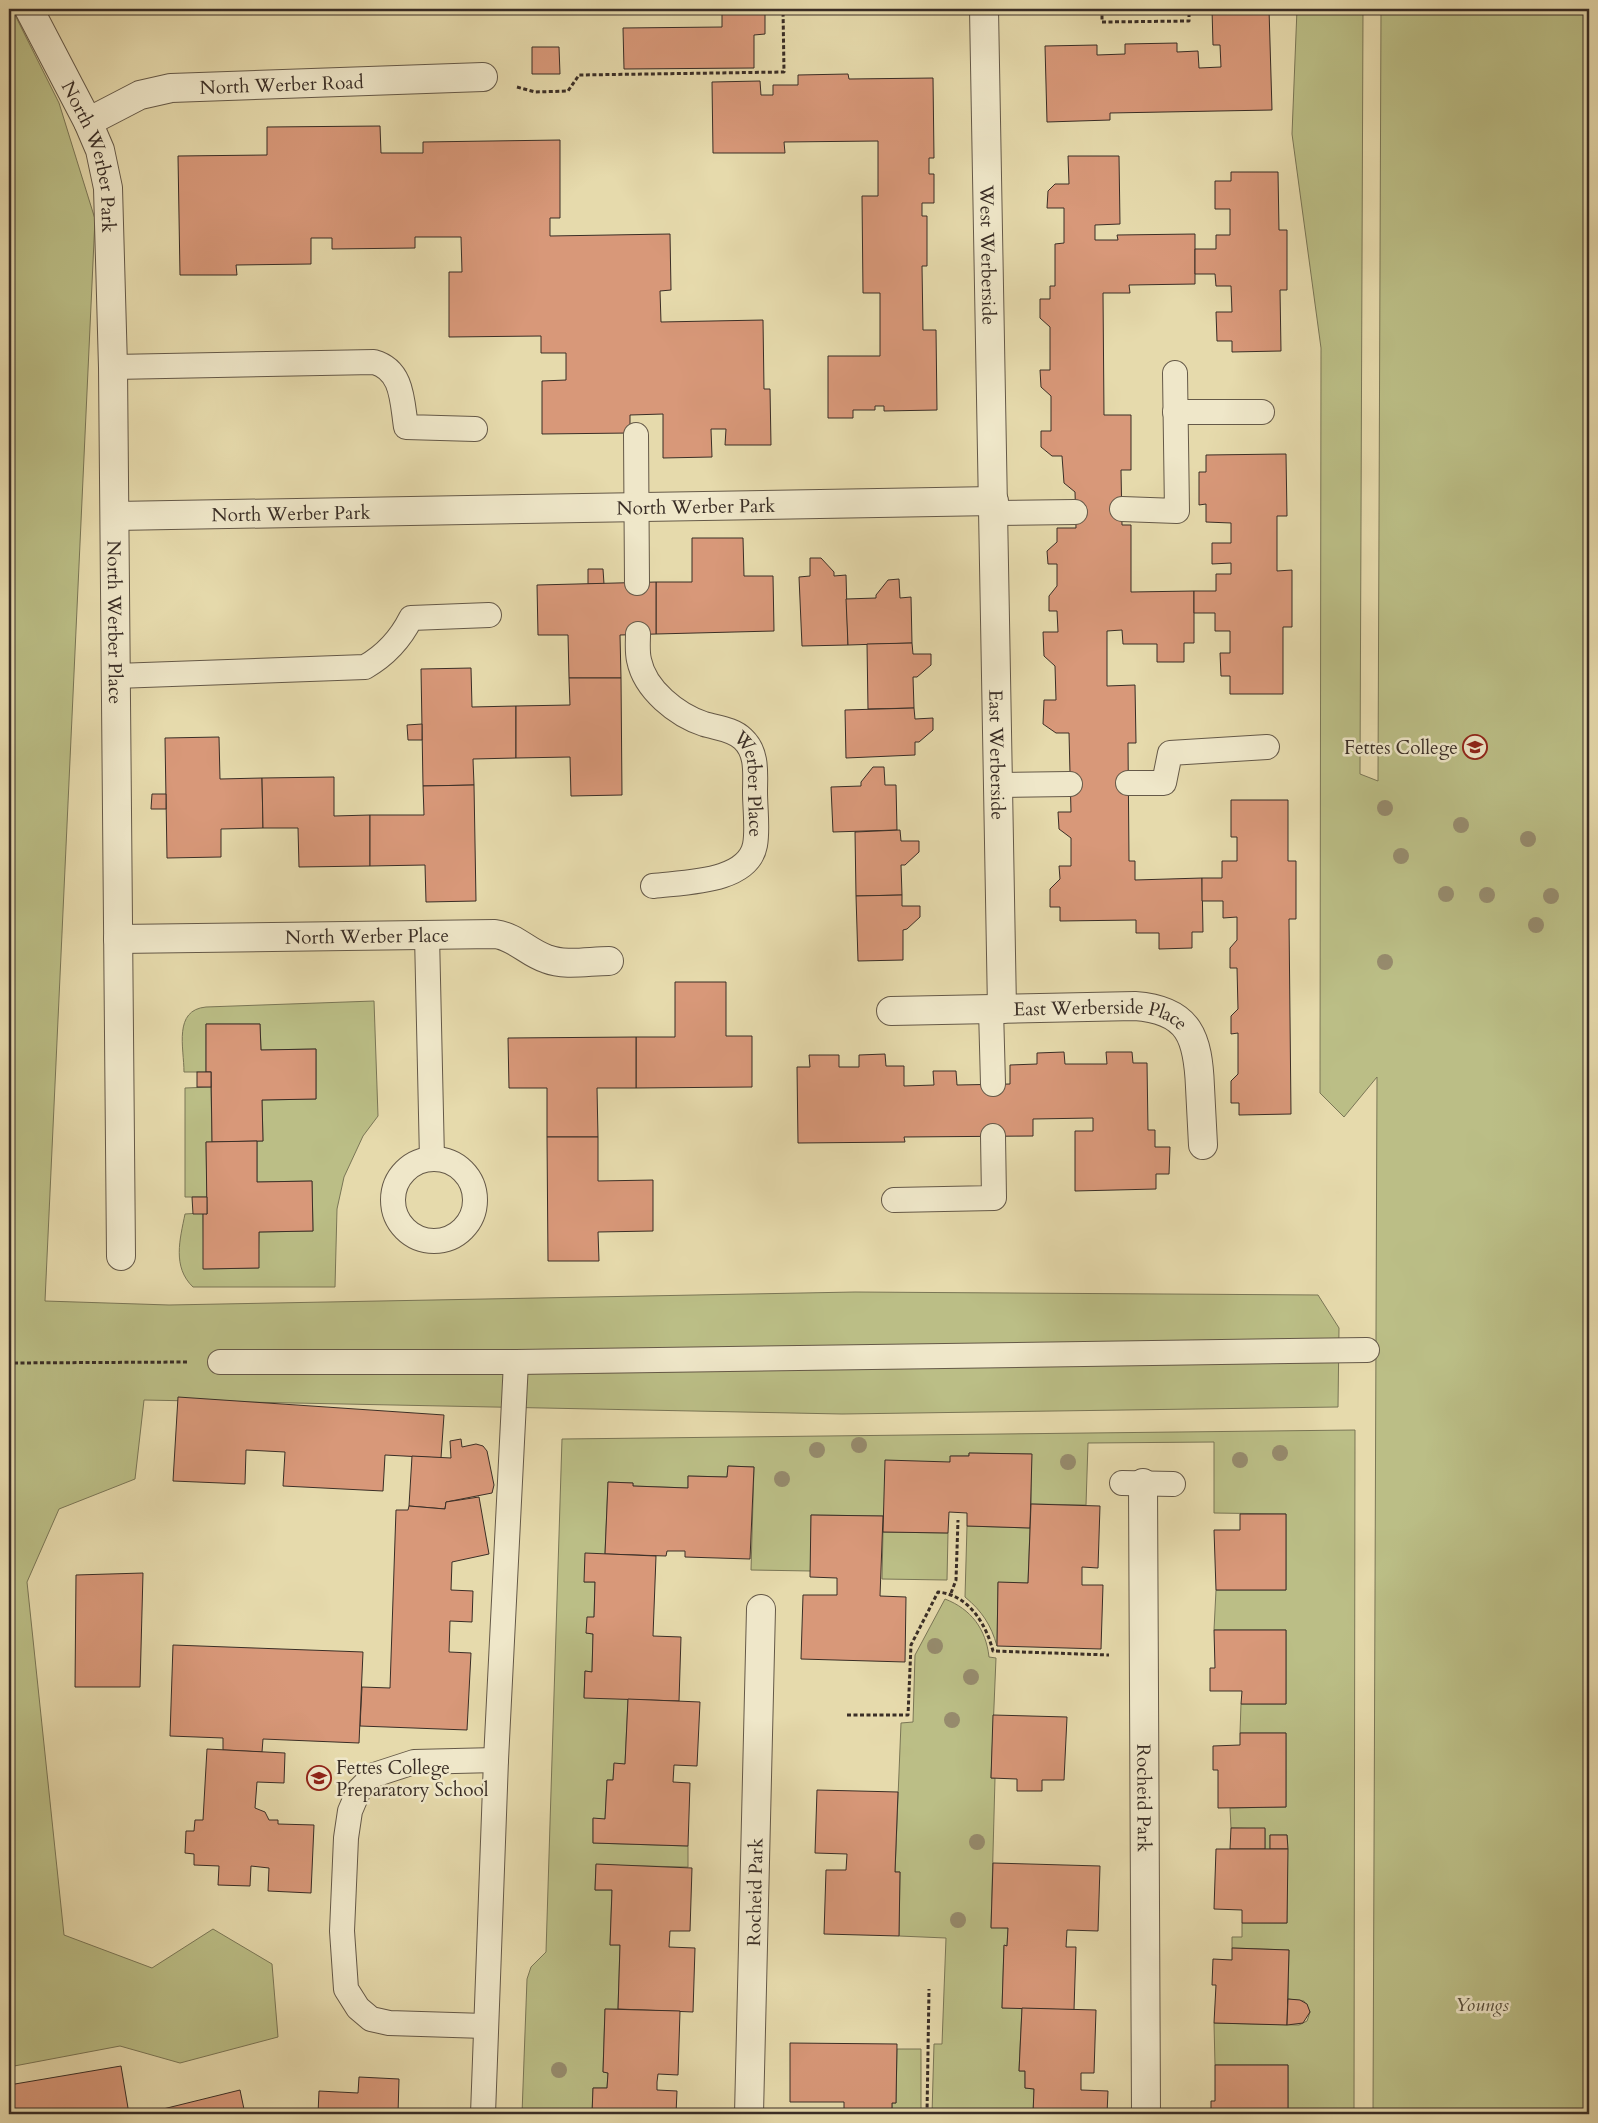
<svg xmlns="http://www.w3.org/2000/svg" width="1598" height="2123" font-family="Cardo,serif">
<rect width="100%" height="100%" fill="#e6daac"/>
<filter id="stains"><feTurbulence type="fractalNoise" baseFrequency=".004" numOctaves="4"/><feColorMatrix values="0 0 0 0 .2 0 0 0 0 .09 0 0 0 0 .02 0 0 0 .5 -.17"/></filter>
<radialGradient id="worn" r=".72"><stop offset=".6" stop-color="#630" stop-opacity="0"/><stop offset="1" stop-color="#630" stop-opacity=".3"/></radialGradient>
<g fill="#bbbe86" stroke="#7a7656">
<path d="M9 9H12L59 103 95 219 45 1301 169 1305 855 1292 1318 1295 1339 1328 1338 1407 842 1414 144 1400 135 1479 59 1509 27 1582 64 1935 152 1968 213 1929 272 1964 278 2037 180 2063 120 2046 9 2067Z"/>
<path d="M1297 9H1363L1360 774 1378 781 1381 9H1589V2114H1373L1377 1077 1344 1117 1320 1093 1321 348 1292 134Z"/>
<path d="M374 1001 378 1116 363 1136 344 1177 337 1209 335 1287H193C172 1267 180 1239 185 1214L203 1213 204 1269 258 1268 259 1232 313 1231 312 1181 257 1182V1141H263L262 1100 316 1099V1049L261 1050 260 1024H206V1072H184C184 1048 173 1010 206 1007Z"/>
<path d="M211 1087 212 1142H206L207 1197H185V1088Z"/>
<path d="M1355 1430 1354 2114H1288V2065H1215L1214 2023 1299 2025 1307 2021 1310 2012 1304 2001 1288 1999 1289 1950 1232 1948V1937H1242V1923H1287V1835H1270V1849H1265V1829L1231 1828 1230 1808 1286 1807V1733H1240L1241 1704H1286V1630H1214L1216 1590H1286V1514L1214 1513V1442L1088 1443 1086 1505 1031 1504V1454L969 1453V1456H951L950 1462 883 1516 811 1515V1571L751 1570 754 1467 728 1466 727 1477 688 1476V1488L633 1486V1483L608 1482 605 1554 584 1582H595L594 1617 586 1633 593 1634 592 1672 585 1671 584 1697 628 1699 625 1764H614L613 1780H607L605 1819H593V1843L688 1846V1867L596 1865 595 1890H612L610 1945H620L618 2009H605L603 2072 608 2073 607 2088H593L592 2114H522L527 1979 531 1967 546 1952 562 1439Z"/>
<path d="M967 1526 1030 1528 1028 1583H998L997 1646C991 1625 982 1611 965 1597Z"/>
<path d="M883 1532 948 1533 947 1580 882 1579Z"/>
<path d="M945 1599C971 1609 986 1629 989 1657L996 1658 991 1778H995L991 1927 1008 1928 1007 1946H1004L1002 2008H1022L1019 2071H1025V2088L1034 2089 1033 2114H932L934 2044H942L946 1938 899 1936 900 1872H895L901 1723 913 1722 915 1655Z"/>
<path d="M897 2049H921V2114H892V2103H896Z"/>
</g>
<g fill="#d89879" stroke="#3a2e26">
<path d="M156 9H342L156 10Z"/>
<path d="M722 9H765V34L754 35V68L624 69 623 28 722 27Z"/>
<path d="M1212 9H1269L1272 110 1110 113V120L1047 122 1045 46 1097 45V55L1125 54V44L1177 43V52L1198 51 1199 68 1221 67 1220 45H1213Z"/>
<path d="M532 47H559L560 74H532Z"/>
<path d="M848 74 849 79 933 78 934 158H929V174H934V203H922V216H927V266H922L923 330H936L937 410 884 411V406H875V410H853V418H828V356H880V293H863L862 196H878V141L784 142 785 153H713L712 82 760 81 761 95H773V85H798V75Z"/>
<path d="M380 126 381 153H423V142L560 140V218H550V236L670 234 671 290 660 291 661 322 763 320 764 389H770L771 445H725L726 429H711L712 457 663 458V414L630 415V433L542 434V381L566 380V353H541V336L449 337V272H462L461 237H415V248L332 249V238H311V264L236 265 237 275H180L178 156 267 155V127Z"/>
<path d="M1068 156H1119L1120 224 1095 225V240H1118L1117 235 1195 234V284L1129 285 1130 293H1103L1104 415H1131V470H1121L1122 525H1131V592L1194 591V643H1184V662H1157V644H1123L1122 630 1107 631V686L1135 685 1136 743H1128L1129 861H1135V880L1202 878 1203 932H1192V948L1159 949V933H1136V920L1060 921V907H1050V889L1060 879 1059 866H1071V838L1059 829 1058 812H1071L1069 733H1056L1043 724 1044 700H1056L1055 666 1044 656 1043 632H1058L1057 611H1049V596L1057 586V564H1048L1047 551 1057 542V528H1076L1075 492 1064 483 1062 456H1052L1041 447V431H1051V396L1041 387 1040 370H1050V327L1040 318V299H1050V286H1055V244L1064 243V208H1047L1048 191 1055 184H1069Z"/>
<path d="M1231 172H1278L1279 230H1287V290H1280L1281 351 1232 352V341H1217L1216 312H1232L1231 286H1216L1215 274H1195V249H1216V235H1230V209H1215V181H1231Z"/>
<path d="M1286 454 1287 516H1277V571L1292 570V627H1283V694H1230V676H1221L1220 653H1230V631H1215V613H1194V591H1216V574H1231V563L1212 564V543H1231V523L1206 522V504L1199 505V472H1206V455Z"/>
<path d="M692 538H743L744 576H773L774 631 656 634V582H692Z"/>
<path d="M810 558H821L834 572V576L846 575 848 645 802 646 799 577 810 576Z"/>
<path d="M588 569H603L604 584H588Z"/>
<path d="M899 579 900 598 911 597 912 643 848 645 846 599 876 598V595L888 580Z"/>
<path d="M656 582V634L620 635 621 678H569L568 635H538L537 585Z"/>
<path d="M912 643 913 654H931V665L917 677H913L914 708 868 709 867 644Z"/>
<path d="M471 668 472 707 516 706V758L473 759 474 785 423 786 421 669Z"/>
<path d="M569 678H621L622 795 571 796 570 757 516 758V706L570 705Z"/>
<path d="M914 708 915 719 933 718V730L919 742H915V755L846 758 845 710Z"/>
<path d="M422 724V740H408L407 725Z"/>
<path d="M219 737 220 779 262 778 263 828 221 829V857L167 858 165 738Z"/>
<path d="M873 767H884L885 785H896L897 830 833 832 831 787 861 786V782Z"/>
<path d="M334 777V816L370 815V866L299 867 298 828H263L262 778Z"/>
<path d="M474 785 476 901 426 902 425 865 370 866V815H424L423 786Z"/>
<path d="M152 794H166V809H151Z"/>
<path d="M1231 800H1288V861H1296V919H1289L1291 1114 1239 1115V1103H1231V1081L1238 1074V1033L1231 1034V1016L1238 1009 1237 968H1230V948L1237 940V917L1223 918V901H1202V878H1222V861H1237V837H1231Z"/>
<path d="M900 830 901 841H919V852L905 865H901L902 895 856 896 855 832Z"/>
<path d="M902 895V906H920V917L907 929 903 930V960L858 961 856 896Z"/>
<path d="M675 982H726V1036H752V1087L636 1088V1037H675Z"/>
<path d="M206 1024H260L261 1050 316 1049V1099L262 1100 263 1141 212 1142 211 1072H206Z"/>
<path d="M636 1037V1088H597L598 1137H547V1088H509L508 1038Z"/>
<path d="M1064 1052 1065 1064H1107L1106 1052H1132L1133 1063H1147L1148 1130H1155V1147H1170L1169 1174H1156V1189L1075 1191V1131H1093V1118L1033 1119V1136L904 1137 905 1142 798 1143 797 1067H810L809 1055H839V1067H859V1055L885 1054 886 1066H904V1086L934 1085 933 1071H956L957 1085 1010 1084V1065L1037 1064V1053Z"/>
<rect x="197" y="1072" width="14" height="15"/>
<path d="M547 1137H598V1181L653 1180V1231L598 1232 599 1261H548Z"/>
<path d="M257 1141V1182L312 1181 313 1231 259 1232V1268L203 1269V1213L207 1214 206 1142Z"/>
<path d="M192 1197H207V1214H193Z"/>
<path d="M178 1397 444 1415 441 1458 385 1455 383 1491 283 1486 285 1452 246 1450 245 1484 173 1481Z"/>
<path d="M461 1439 462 1447 476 1444 483 1446 487 1451 494 1485 492 1493 446 1502 445 1509 409 1506 412 1456 451 1458 450 1441Z"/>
<path d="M969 1453 1032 1454 1030 1528 967 1526V1513L949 1512 948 1533 883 1532 885 1460 950 1462V1456H969Z"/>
<path d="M728 1466 754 1467 750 1559 685 1557V1551H667L666 1556 605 1554 608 1482 633 1483V1486L688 1488V1476L727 1477Z"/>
<path d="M479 1497 489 1554 452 1562 451 1590 473 1591 472 1622 450 1621 449 1652 471 1653 467 1730 360 1726 362 1687 390 1688 396 1510H408L409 1506 445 1509 446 1502Z"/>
<path d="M1031 1504 1100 1506 1098 1568 1082 1567V1585H1103L1101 1649 997 1646 998 1582 1028 1583Z"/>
<path d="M1240 1514H1286V1590H1216L1214 1530H1240Z"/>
<path d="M811 1515 883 1516 880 1596 906 1597 905 1662 801 1659 803 1595H837V1578L810 1577Z"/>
<path d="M585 1553 656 1556 653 1636 681 1637 679 1701 584 1698 585 1671 592 1672 593 1634 586 1633 587 1617H594L595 1582H584Z"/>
<path d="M143 1573 140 1687H75L76 1575Z"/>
<path d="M1214 1630H1286V1704H1241L1242 1691H1210V1668H1215Z"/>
<path d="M173 1645 363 1652 359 1743 263 1739 262 1752 223 1750V1738L170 1736Z"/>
<path d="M628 1699 700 1702 697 1766 674 1765 673 1782 690 1783 688 1846 593 1843V1818L605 1819 607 1780H613L614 1763 625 1764Z"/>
<path d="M993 1715 1067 1717 1064 1780H1042V1791H1017V1779L991 1778Z"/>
<path d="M1240 1733H1286V1807L1218 1808V1770H1213V1746L1240 1745Z"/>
<path d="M207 1749 285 1753 284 1783 257 1782 255 1808 265 1812 269 1820H278V1824L314 1825 311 1893 268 1891 269 1868 251 1866 250 1886 218 1885 219 1866 194 1865V1854L185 1853 186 1831H194L195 1820H203Z"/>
<path d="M817 1790 898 1792 895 1872H900L899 1936 824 1934 826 1870H846L847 1854 815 1853Z"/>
<path d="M1231 1828H1265V1849H1230Z"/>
<path d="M1270 1835H1287L1288 1849H1270Z"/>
<path d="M1216 1849H1288L1287 1923H1242V1910L1214 1909Z"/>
<path d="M993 1863 1100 1866 1098 1931 1067 1930 1066 1947H1076L1074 2010 1002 2008 1004 1945 1007 1946 1008 1928H991Z"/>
<path d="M596 1864 692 1868 690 1931H670L669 1947 695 1948 693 2012 618 2009 620 1945H610L612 1890H595Z"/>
<path d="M1232 1948 1289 1950 1287 2025 1214 2023 1216 1985H1212L1213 1959 1232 1960Z"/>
<path d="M1288 1999 1300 2000 1307 2004 1310 2012 1303 2023 1287 2025Z"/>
<path d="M1022 2008 1096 2010 1094 2073H1081V2090L1108 2091 1107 2114H1033L1034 2089 1025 2088V2071H1019Z"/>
<path d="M605 2009 680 2011 678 2075 658 2074 657 2082V2090L677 2091 676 2114H592L593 2088H607L608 2073 603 2072Z"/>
<path d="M790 2043 897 2044 896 2103H892V2114H844V2102H790Z"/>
<path d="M1215 2065H1288V2114H1211V2101H1215Z"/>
<path d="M121 2066 129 2114H9V2085Z"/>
<path d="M359 2077 399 2079 398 2114H318L319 2091 358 2093Z"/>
<path d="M240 2090 245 2114H157L159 2110Z"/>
</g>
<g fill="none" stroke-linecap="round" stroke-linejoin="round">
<defs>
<g id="lane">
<path d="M113 367 374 362C403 370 402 401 406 427L475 429"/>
<path d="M1175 412H1262"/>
<path d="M636 435 637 583"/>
<path d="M1122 509 1177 511 1175 373"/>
<path d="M994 513 1075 512"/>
<path id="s1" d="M638 634C638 642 637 652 639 660 645 690 677 715 704 724 717 728 733 729 743 739 758 753 755 774 755 792 755 809 758 829 755 845 748 883 684 882 653 886"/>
<path d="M116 676 365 667C386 655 400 640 411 618L489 615"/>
<path d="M1128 783H1164L1170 753 1267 747"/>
<path d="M998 785 1070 784"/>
<path d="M427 935 432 1159"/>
<path d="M991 1009 993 1084"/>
<circle cx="434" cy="1200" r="41"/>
<path d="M894 1200 994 1198 993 1136"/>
<path d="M220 1362H516L496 1760 483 2114"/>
<path d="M516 1362 1367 1350"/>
<path d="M1122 1483 1173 1484"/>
<path d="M485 2026 389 2023 371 2019 358 2008 346 1989 342 1931 346 1838 350 1811 359 1790 374 1775 414 1762 496 1760"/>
</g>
<g id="street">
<path id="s2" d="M29 9 88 122 100 150 108 188 113 367 121 1256"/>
<path id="s3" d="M984 9 1002 1009"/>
<path id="s4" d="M88 122 140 95 171 88 483 77"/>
<path id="s5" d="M115 516 994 501"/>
<path id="s6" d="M118 939 495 934C516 937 528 953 547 959 565 966 589 961 609 961"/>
<path id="s7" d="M891 1011 1135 1006C1190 1010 1198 1038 1200 1087 1201 1106 1202 1126 1203 1145"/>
<path id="s8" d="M1143 1483 1146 2114"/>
<path id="s9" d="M749 2114 761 1609"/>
</g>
</defs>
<use href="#lane" stroke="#655948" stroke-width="26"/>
<use href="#street" stroke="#655948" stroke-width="30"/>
<g stroke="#3a2e26" stroke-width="3" stroke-dasharray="4 2.5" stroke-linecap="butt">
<path d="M1102 9V22L1189 21V9"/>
<path d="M517 87 535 92 568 91 579 75 784 72 783 9"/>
<path d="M9 1398 10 1363 187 1362"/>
<path d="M951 1593 956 1580 958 1520"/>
<path d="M847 1715H908L911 1645 938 1592C969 1595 986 1624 993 1651L1109 1655"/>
<path d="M927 2114 929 1989"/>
</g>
<use href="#lane" stroke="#efe7c9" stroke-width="24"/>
<use href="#street" stroke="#efe7c9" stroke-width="28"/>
</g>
<g fill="#968b6d">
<circle cx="1385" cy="808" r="8"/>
<circle cx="1461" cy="825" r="8"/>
<circle cx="1528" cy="839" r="8"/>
<circle cx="1401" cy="856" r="8"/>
<circle cx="1446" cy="894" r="8"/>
<circle cx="1487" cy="895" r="8"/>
<circle cx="1551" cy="896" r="8"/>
<circle cx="1536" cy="925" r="8"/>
<circle cx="1385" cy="962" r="8"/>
<circle cx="859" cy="1445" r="8"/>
<circle cx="817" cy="1450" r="8"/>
<circle cx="1280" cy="1453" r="8"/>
<circle cx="1240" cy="1460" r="8"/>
<circle cx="1068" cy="1462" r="8"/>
<circle cx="782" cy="1479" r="8"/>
<circle cx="935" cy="1646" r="8"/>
<circle cx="971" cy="1677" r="8"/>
<circle cx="952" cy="1720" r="8"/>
<circle cx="977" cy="1842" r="8"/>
<circle cx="958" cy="1920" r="8"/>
<circle cx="559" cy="2070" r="8"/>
</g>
<defs>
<symbol id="school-ring" viewBox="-11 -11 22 22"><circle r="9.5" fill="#efe7c9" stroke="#8f2418" stroke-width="1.5"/><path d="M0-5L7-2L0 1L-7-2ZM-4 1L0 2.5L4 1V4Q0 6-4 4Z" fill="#8f2418"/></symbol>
</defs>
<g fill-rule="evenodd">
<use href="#school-ring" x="1461" y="733" width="28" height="28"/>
<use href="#school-ring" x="305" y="1764" width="28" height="28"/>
</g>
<g text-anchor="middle" stroke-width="5" stroke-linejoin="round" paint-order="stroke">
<g font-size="19" fill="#3a2e26" stroke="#efe7c9">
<text dy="7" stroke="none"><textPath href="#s4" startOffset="201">North Werber Road</textPath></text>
<text dy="7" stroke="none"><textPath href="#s2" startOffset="162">North Werber Park</textPath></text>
<text dy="7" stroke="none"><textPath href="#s3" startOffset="246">West Werberside</textPath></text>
<text dy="7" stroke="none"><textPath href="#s5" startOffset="581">North Werber Park</textPath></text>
<text dy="7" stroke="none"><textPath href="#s5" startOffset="176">North Werber Park</textPath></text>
<text dy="7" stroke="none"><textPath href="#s2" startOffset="631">North Werber Place</textPath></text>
<text dy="7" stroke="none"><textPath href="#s3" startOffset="746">East Werberside</textPath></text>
<text dy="7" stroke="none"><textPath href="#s1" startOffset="210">Werber Place</textPath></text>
<text dy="7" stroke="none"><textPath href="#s6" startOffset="249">North Werber Place</textPath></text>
<text dy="7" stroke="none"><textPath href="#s7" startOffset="211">East Werberside Place</textPath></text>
<text dy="7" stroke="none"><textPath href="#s8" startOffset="315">Rocheid Park</textPath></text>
<text dy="7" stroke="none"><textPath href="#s9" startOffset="222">Rocheid Park</textPath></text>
</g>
<g font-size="19" fill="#3a2e26" stroke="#efe7c9" text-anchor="end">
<text x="1458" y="754">Fettes College</text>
<text x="336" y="1774" text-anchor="start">Fettes College<tspan x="336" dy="22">Preparatory School</tspan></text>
</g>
<g font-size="19" font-style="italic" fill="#544b39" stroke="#efe7c9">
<text x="1482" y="2011">Youngs</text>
</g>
</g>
<rect width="1598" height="2123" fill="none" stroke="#e6daac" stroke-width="30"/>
<rect x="10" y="10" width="1578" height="2103" fill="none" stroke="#3a2e26" stroke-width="2.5"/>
<rect x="15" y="15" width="1568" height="2093" fill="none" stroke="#3a2e26"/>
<rect width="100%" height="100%" filter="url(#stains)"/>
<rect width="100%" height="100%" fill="url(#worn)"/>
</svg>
